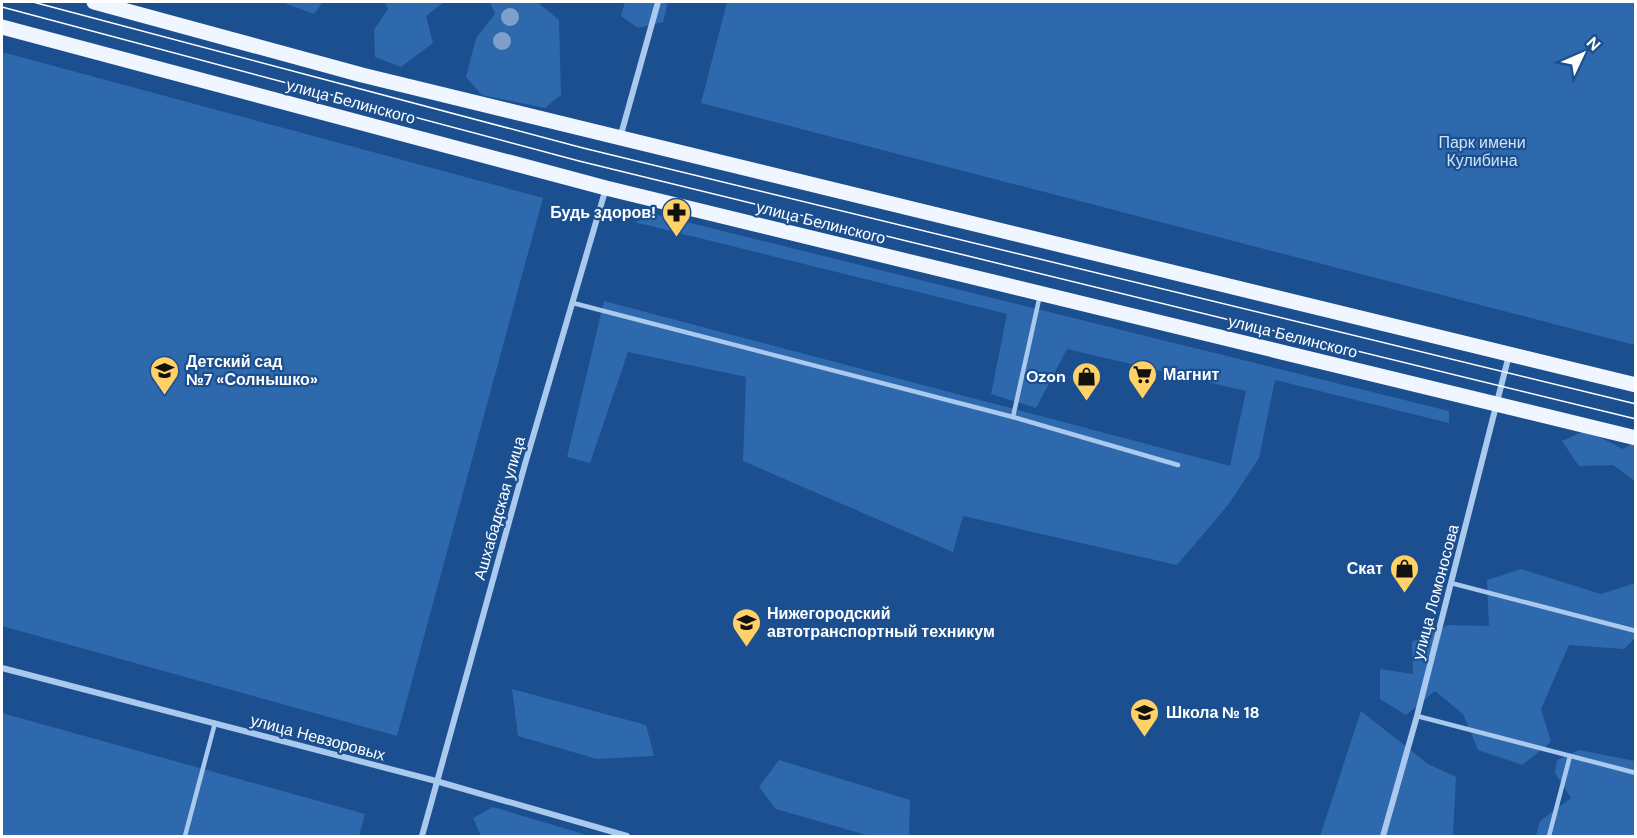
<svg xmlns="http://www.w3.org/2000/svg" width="1637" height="838" font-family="'DM Sans',sans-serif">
<rect width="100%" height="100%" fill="#1b4f8f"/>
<g fill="#2e69ad">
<path d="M282 2H323L314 14Z"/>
<path d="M385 2H444L426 16 433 43 401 67 375 57 374 30 388 9Z"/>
<path d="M490 2H537L559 20 561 95 545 108 482 95 466 77 476 38 495 14Z"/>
<path d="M625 2H668L663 22 638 28 621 16Z"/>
<path d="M727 2H1635V345L701 103Z"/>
<path d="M2 52 543 198 397 736 2 626Z"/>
<path d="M658 215 1449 411V423L1275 380 1259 458 1228 505 1177 565 963 516 953 552 743 461 746 377 628 352 590 463 567 457 604 301 1230 466 1246 391 1067 349 1036 408 991 394 1007 314 634 222Z"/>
<path d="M1586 430 1623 449 1635 442V481L1613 465 1579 466 1562 441Z"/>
<path d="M1521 569 1601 594 1635 583V638L1624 649 1569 645 1541 709 1551 742 1522 765 1478 750 1463 714 1435 691 1406 715 1380 699V669L1413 674 1412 642 1448 625 1489 626 1487 580Z"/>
<path d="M512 689 646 725 654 756 597 759 518 736Z"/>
<path d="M1361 711 1428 764 1456 777 1453 836H1320Z"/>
<path d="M2 713 365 814 359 836H2Z"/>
<path d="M1579 750 1635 761V836H1536L1540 821 1571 798 1555 773 1557 760Z"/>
<path d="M779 760 910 800 909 836H870L776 809 759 787Z"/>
<path d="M493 807 590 836H481L473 818Z"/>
</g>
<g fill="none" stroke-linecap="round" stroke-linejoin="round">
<g stroke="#a9c9ee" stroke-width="4.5">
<path d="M573 303 1013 417 1040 295"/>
<path d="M1013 417 1178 465"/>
<path d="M1451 583 1636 631"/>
<path d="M1417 716 1636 773"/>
<path d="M185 836 215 723"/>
<path d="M1549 836 1570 756"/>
</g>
<g stroke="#a9c9ee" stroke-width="6">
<path d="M620 138 658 2"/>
<path d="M2 668 436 781 627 836"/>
<path d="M422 836 525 464 606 188"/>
<path d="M1383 836 1417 716 1509 355"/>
</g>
<g stroke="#f0f6ff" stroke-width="15">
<path d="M94 2 362 75 1636 385"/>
<path d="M2 27 606 188 1636 438"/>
</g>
<g stroke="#fff" stroke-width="1.5">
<path d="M33 2 583 148 1636 404"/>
<path d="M2 7 579 161 1636 419"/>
</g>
</g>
<g fill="#7ea0ca">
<circle cx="510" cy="17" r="9"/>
<circle cx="502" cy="41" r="9"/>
</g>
<defs>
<symbol id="pharmacy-pin" viewBox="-11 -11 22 30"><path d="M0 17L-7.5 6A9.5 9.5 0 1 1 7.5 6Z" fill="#ffd166" stroke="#1b4f8f"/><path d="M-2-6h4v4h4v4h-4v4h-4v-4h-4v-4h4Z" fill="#111"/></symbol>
<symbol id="school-pin" viewBox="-11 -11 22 30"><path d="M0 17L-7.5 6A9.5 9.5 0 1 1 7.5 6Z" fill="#ffd166" stroke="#1b4f8f"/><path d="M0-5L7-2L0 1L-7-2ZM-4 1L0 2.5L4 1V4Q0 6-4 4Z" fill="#111"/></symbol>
<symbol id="supermarket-pin" viewBox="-11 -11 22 30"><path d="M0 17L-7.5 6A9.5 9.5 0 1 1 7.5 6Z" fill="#ffd166" stroke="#1b4f8f"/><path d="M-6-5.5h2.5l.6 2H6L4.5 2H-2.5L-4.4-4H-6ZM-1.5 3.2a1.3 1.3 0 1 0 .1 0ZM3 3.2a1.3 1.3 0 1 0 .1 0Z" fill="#111"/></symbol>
<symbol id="shop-pin" viewBox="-11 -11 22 30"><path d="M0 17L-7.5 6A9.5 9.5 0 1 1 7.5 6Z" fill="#ffd166" stroke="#1b4f8f"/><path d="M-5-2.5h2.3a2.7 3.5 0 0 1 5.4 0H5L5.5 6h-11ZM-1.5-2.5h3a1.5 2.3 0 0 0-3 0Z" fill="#111"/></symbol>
<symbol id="university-pin" viewBox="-11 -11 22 30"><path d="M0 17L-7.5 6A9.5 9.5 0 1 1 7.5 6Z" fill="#ffd166" stroke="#1b4f8f"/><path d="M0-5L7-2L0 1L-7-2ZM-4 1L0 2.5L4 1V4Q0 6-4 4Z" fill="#111"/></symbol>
</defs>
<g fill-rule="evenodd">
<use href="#pharmacy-pin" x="660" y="196" width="33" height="45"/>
<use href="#school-pin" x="148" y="354" width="33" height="45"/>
<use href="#supermarket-pin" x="1126" y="358" width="33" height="45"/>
<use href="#shop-pin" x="1070" y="360" width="33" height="45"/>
<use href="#shop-pin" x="1388" y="552" width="33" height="45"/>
<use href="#university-pin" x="730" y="606" width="33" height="45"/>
<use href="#school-pin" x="1128" y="696" width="33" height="45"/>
</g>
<g text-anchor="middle" stroke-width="4.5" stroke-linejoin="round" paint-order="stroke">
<g font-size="16" fill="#fff" stroke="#1b4f8f">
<text transform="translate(351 101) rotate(15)" y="6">улица Белинского</text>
<text transform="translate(821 222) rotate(14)" y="6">улица Белинского</text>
<text transform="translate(1293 336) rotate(14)" y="6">улица Белинского</text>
<text transform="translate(499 508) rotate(-74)" y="6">Ашхабадская улица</text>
<text transform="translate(1435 592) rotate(-75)" y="6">улица Ломоносова</text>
<text transform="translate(318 737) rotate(15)" y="6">улица Невзоровых</text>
</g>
<g font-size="16" fill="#cfe3fa" stroke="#1b4f8f">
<text x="1482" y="148">Парк имени<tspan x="1482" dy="18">Кулибина</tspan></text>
</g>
<g font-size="16" font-weight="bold" fill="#fff" stroke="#1b4f8f" text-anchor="start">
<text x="656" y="218" text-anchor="end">Будь здоров!</text>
<text x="186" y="367">Детский сад<tspan x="186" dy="18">№7 «Солнышко»</tspan></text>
<text x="1163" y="380">Магнит</text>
<text x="1066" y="382" text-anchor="end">Ozon</text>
<text x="1383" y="574" text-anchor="end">Скат</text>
<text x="767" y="619">Нижегородский<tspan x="767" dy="18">автотранспортный техникум</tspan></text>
<text x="1166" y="718">Школа № 18</text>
</g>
</g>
<rect width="1637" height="838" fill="none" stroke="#ffffff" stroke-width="6"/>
<g transform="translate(1583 54) rotate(46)" stroke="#1b4f8f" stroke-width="4.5" paint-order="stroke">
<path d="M0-4.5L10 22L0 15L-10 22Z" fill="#ffffff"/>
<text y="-9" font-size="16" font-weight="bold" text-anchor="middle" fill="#ffffff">N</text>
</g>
</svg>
